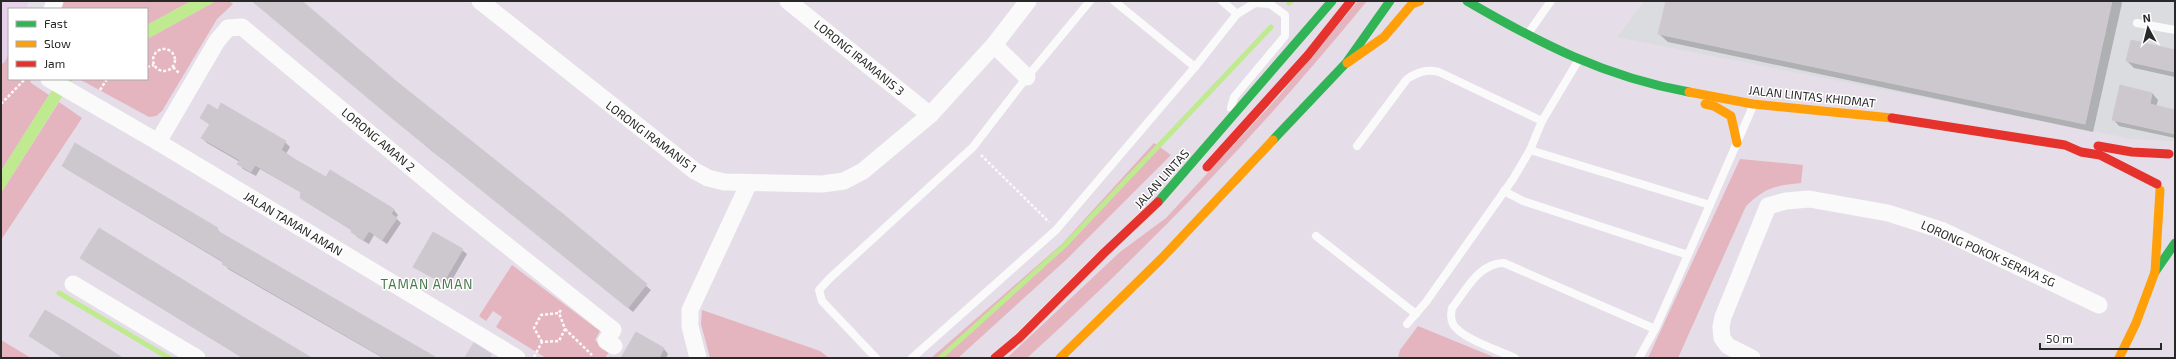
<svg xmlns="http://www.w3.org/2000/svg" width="2176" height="359" font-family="'Exo 2',sans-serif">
<rect width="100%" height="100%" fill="#e5dde7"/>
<path fill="#dbdcdf" d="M1645 1H2175V141L2133 139 1617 37Z"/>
<path fill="#e7d1ea" d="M1 1H29L26 9H9V54L4 64H1Z"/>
<g fill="#e4b5bf">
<path d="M63 1H191L147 25V9H60Z"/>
<path d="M216 1H229L233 4 217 19 162 111 156 116 149 117 79 79H147V39Z"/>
<path d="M1358 1H1367C1263 129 1149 247 1027 358H1007L1120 252 1166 218 1279 96Z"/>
<path d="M9 54V79H30L31 83 49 95 1 171V64L4 63Z"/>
<path d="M59 102 82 118 1 240V193Z"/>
<path d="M1154 143 1171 155 1067 259 958 358H931L1062 244Z"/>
<path d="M1740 159 1803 165 1801 183C1774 186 1766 187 1746 206L1678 358H1648Z"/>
<path d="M512 265 600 331 595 340 609 352 605 358H546L496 327 502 317 493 311 486 321 479 316Z"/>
<path d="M702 310 820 351 829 358H710L701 324Z"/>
<path d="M1418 326 1496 358H1398L1400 350Z"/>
<path d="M1 340 31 358H1Z"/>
</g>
<path fill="#d4ccd6" d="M474 342 492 354 490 358H464Z"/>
<g fill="#bfea90">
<path d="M191 1H216L147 39V25Z"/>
<path d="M59 79H73L1 193V171Z"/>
</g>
<g fill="#0003">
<path d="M253 1H299L395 82 562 215 651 290 633 312 485 191 433 152Z"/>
<path d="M1667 1H2120L2122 3 2093 132 1668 42 1659 34Z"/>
<path d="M2175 51V77L2134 68 2127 61Z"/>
<path d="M2152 93 2158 100 2156 107 2175 111V138L2119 126 2113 119Z"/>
<path d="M218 111 285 142 290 147 286 154 326 178 330 171 394 210 398 215 396 218 401 223 387 244 374 235 369 244 357 237 353 231 306 202 301 197 302 193 260 169 256 176 243 169 239 164 240 162 207 143 202 138 210 125 201 118Z"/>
<path d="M63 166 217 229 222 234 435 358H383L228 269 224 263 68 170Z"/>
<path d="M462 250 467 254 448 287 415 266Z"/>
<path d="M82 258 311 358H243L86 262Z"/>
<path d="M30 336 121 358H63Z"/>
<path d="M664 349 668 354 666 358H622Z"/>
</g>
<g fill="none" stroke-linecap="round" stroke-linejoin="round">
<g stroke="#bfea90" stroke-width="5">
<path d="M1289 3 1291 1"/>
<path d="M59 293 169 358"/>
<path d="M940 358 1064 246 1271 27"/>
</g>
</g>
<g fill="#cdc8ce" stroke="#d0c9d2">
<path d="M252 1H302L396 81 563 214 647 284 628 308 393 119Z"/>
<path d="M1666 1H2112L2085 124 1658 34Z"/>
<path d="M2131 40 2175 50V72L2126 61Z"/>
<path d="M2120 85 2152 93 2150 104 2175 110V134L2112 120Z"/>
<path d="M221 103 286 141 281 150 296 160 326 177 330 170 394 209 391 214 397 218 382 240 369 231 363 240 351 232 352 230 300 198 301 192 255 165 251 172 237 164 240 160 201 138 210 124 200 118 208 104 218 110Z"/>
<path d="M75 143 218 228 216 230 437 358H385L222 264 223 261 62 166Z"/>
<path d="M99 228 240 315 312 358H243L227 348 80 258Z"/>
<path d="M433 232 463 249 443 283 413 267Z"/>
<path d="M45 310 69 324 123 358H64L29 336Z"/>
<path d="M636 332 664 348 659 358H621Z"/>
</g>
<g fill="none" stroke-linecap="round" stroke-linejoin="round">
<g stroke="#fbfafb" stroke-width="2.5" stroke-dasharray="3 2" stroke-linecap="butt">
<circle cx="164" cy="60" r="11"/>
<path d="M147 67 154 65"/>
<path d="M173 67 180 74"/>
<path d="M100 90 107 79"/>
<path d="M1 104 25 79"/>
<path d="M981 155 1049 222"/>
<path d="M565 329 592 355"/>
<path d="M542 342 534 328 541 315 559 313"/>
<path d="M534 357 542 342 559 341 565 329 559 313 561 310"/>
</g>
<g stroke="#fbfafb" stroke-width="8">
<path d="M1114 1 1195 67"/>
<path d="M1222 1 1237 14"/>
<path d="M2137 23 2175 30"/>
<path d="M1527 35 1551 1"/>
<path d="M1357 146 1407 79C1418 72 1426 69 1439 72L1542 121 1578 61"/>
<path d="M1530 150 1710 205"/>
<path d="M1504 191 1523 201 1688 255 1753 106"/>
<path d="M1316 236 1416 314"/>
<path d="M1407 324 1426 302 1513 179 1530 150 1542 121"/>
<path d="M876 358 822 301 819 290 829 279 973 147 1027 77 1090 1"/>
<path d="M912 358 1056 230 1195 67 1237 14 1255 3 1270 4 1285 15V36L1234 97 1231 108"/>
<path d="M1515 358C1500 351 1460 338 1453 324 1450 319 1451 313 1452 308 1466 290 1479 263 1504 263L1655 329"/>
<path d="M1639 358 1655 329 1688 255"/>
</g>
<g stroke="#fbfafb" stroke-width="17">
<path d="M480 1 695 171 708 178 724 182 822 184 844 181 863 171 930 115 994 45 1028 1"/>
<path d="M788 1 930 115"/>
<path d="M52 9 55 1"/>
<path d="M994 45 1027 77"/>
<path d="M49 79 158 142 517 358"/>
<path d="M158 142 217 41 228 28 242 27 456 205 613 330 606 341 614 346"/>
<path d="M73 284 197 358"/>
<path d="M698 358 690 326V310L749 183"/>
<path d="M1752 358 1728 346 1722 338 1721 327 1723 317 1768 206 1786 201 1809 199 1888 213 1941 230 2099 305"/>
</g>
<g stroke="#30b455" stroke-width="9">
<path d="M1467 1C1539 43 1605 77 1689 92"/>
<path d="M1273 140 1346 63 1390 1"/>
<path d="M1158 202 1332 1"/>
<path d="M2155 272 2175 243"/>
</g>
<g stroke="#ff9f0a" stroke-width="9">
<path d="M1347 63 1384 37 1412 4 1420 1"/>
<path d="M1689 92 1753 104 1892 118"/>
<path d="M1705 104 1714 106 1731 116 1737 143"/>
<path d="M1060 358 1162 258 1273 140"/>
<path d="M2119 358 2136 323 2155 272 2160 190"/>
</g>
<g stroke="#e5322d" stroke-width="9">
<path d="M1892 118 2065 145 2081 152 2100 155 2157 184"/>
<path d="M2098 146 2132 152 2169 154"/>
<path d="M1207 167 1308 55 1351 1"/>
<path d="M995 358 1019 338 1104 253 1158 202"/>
</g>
</g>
<g text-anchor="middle" stroke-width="3" stroke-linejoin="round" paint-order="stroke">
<g font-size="12" fill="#282828" stroke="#fff">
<text transform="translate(859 58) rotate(39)" y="4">LORONG IRAMANIS 3</text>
<text transform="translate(1812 97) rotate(6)" y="4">JALAN LINTAS KHIDMAT</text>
<text transform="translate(651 137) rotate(37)" y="4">LORONG IRAMANIS 1</text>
<text transform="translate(378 140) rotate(40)" y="4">LORONG AMAN 2</text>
<text transform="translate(1162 179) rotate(-48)" y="4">JALAN LINTAS</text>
<text transform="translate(293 224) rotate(31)" y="4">JALAN TAMAN AMAN</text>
<text transform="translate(1988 254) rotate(24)" y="4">LORONG POKOK SERAYA 5G</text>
</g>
<g font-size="13" letter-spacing="1" fill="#48794a" stroke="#fff">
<text x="427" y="289">TAMAN AMAN</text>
</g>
</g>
<rect width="2176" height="359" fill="none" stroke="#282828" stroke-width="4"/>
<rect x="8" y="8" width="140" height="72" fill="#ffffff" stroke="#a9a9a9"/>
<rect x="16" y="21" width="20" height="6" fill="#30b455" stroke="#a9a9a9"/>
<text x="44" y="28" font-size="12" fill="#282828">Fast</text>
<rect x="16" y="41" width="20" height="6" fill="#ff9f0a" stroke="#a9a9a9"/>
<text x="44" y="48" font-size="12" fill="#282828">Slow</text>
<rect x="16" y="61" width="20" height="6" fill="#e5322d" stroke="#a9a9a9"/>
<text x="44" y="68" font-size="12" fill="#282828">Jam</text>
<g transform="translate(2148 28) rotate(353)" stroke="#ffffff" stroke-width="3" paint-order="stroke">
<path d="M0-3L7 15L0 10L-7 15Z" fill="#282828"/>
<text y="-6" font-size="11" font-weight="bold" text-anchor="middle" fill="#282828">N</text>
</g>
<path d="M2040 343v6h121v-6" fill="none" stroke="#282828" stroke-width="2"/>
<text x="2046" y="343" font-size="12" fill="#282828" stroke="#ffffff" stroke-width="3" paint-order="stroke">50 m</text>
</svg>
